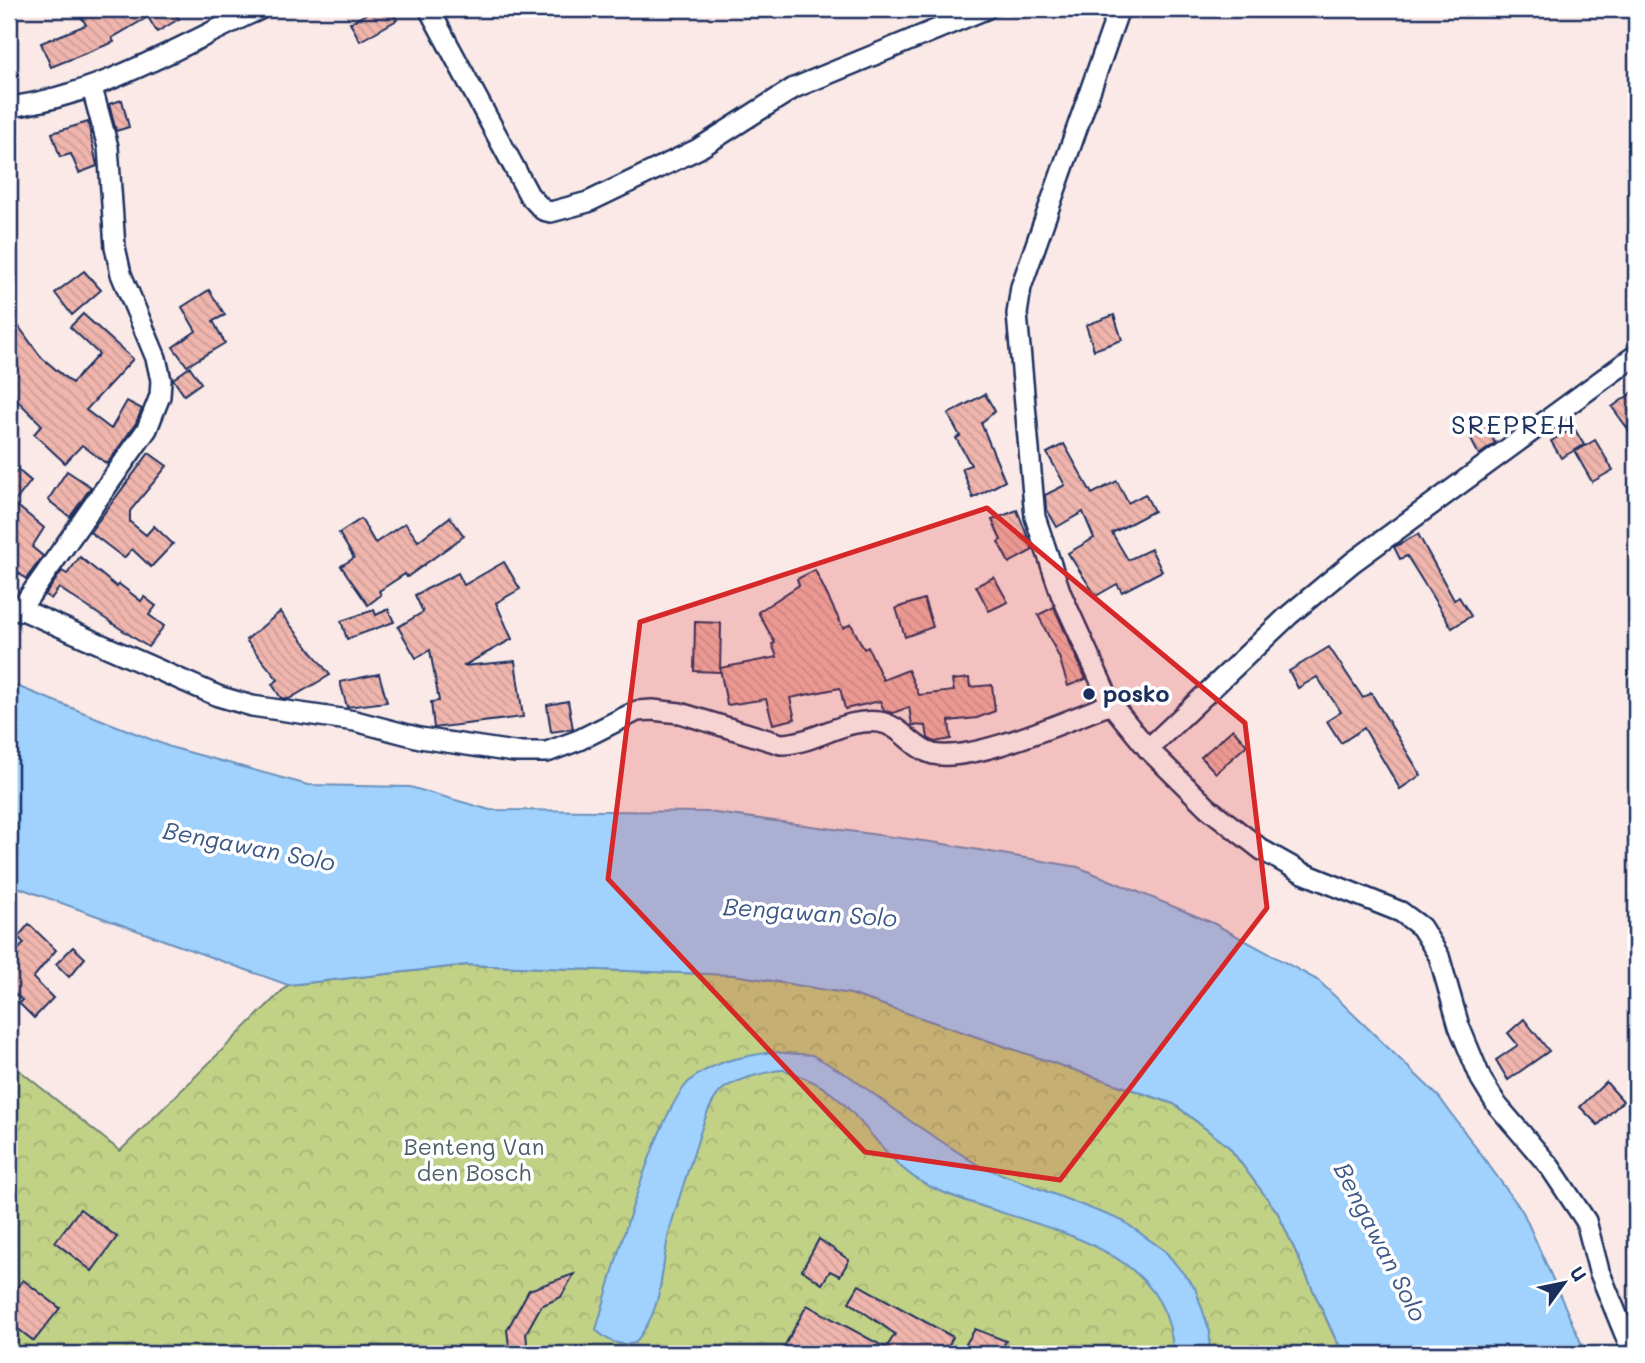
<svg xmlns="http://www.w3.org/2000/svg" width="1645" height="1363" font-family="Mali,sans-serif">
<defs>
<pattern id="park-crowns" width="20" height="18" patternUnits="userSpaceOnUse" patternTransform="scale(1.75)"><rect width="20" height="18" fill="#c1d186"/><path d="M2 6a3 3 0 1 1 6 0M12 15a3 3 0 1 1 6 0" fill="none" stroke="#a5b476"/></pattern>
<pattern id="building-back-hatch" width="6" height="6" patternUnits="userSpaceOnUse" patternTransform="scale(1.75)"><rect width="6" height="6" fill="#f0b5ad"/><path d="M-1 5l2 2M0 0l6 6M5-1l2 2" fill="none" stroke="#cd9c97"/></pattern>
</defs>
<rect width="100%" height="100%" fill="#fae9e6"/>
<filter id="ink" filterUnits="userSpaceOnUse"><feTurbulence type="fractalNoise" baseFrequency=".0143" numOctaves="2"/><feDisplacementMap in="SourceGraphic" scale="14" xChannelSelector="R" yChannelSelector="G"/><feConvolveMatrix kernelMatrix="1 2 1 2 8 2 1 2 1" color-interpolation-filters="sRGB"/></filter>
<g filter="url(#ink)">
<path fill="url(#park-crowns)" stroke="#6e8072" stroke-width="2" d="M467 965 735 975 851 994 1174 1104 1229 1147 1278 1213 1335 1338 1345 1354H9V1062L120 1151 288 985Z"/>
<g fill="#a0d2fd" stroke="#6b91bd" stroke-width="2">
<path d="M9 683 170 747 308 785 410 787 490 810 708 812 938 843 1078 867 1213 923 1319 981 1439 1097 1523 1212 1586 1354H1345L1335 1338 1278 1213 1229 1147 1174 1104 1007 1047 851 994 735 975 467 965 288 985 9 884Z"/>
<path d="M773 1052 812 1055 849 1076 913 1123 978 1165 1123 1221 1165 1251 1195 1288 1210 1332 1209 1354H1173C1171 1233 1012 1227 929 1186 877 1161 858 1097 802 1077 796 1075 788 1070 782 1070 776 1070 767 1073 761 1074 749 1077 732 1082 722 1090 709 1102 702 1127 697 1143 688 1171 678 1200 670 1229 659 1272 666 1305 635 1343 618 1346 609 1342 596 1330 611 1279 656 1106 693 1078 718 1060 744 1056 773 1052Z"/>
</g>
<g fill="url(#building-back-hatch)" stroke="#1b2f5e" stroke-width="2">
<path d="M77 9H173L179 19 157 32 148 17 112 38 114 42 51 67 41 43 86 25Z"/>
<path d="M363 9H390L397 20 360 41 350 23 366 14Z"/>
<path d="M122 100 129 127 116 131 109 104Z"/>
<path d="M88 122 97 166 79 173 71 154 60 157 52 133Z"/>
<path d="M84 271 101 290 72 315 55 293Z"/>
<path d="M209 290 225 315 213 321 225 343 187 366 173 347 196 331 182 307Z"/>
<path d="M83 314 133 359 86 410 111 429 127 401 142 409 136 423 107 464 82 445 65 463 34 434 42 425 9 392V335L19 327 41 357 72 383 99 354 70 327Z"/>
<path d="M1114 315 1122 340 1094 350 1086 325Z"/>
<path d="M190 367 201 383 184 395 173 379Z"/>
<path d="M1636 390V440L1612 407Z"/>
<path d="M985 394 995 411 981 423 1005 481 973 498 962 468 971 465 956 438 960 436 948 414Z"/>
<path d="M1480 413 1495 443 1479 455 1462 422Z"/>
<path d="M1574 428 1584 445 1561 458 1551 441Z"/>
<path d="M1595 440 1613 470 1592 482 1575 452Z"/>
<path d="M1064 444 1092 494 1117 481 1128 503 1145 494 1154 511 1112 533 1128 560 1151 549 1162 571 1122 592 1117 584 1096 596 1068 553 1094 538 1083 512 1057 527 1046 508 1045 495 1065 485 1047 453Z"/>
<path d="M149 453 167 466 130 511V522L146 535 154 526 173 544 151 567 132 549 124 558 90 532Z"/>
<path d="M18 470 31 481 14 503 44 528 32 547 43 556 26 579 9 565V480Z"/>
<path d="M67 471 91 487 70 517 48 500Z"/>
<path d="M1017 510 1033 550 1009 563 998 542 1001 540 992 520Z"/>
<path d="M450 517 464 536 407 577 405 574 379 591 381 595 368 605 341 566 354 558 339 533 361 519 375 543 405 523 418 541Z"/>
<path d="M1418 534 1454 600 1459 597 1471 616 1452 628 1407 556 1400 559 1394 547Z"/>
<path d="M80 557 117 587 119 584 141 601 144 597 156 606 149 615 164 626 148 647 59 588 51 599 45 595 62 571 67 574Z"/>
<path d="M504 562 520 589 496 603 512 639 463 666 515 661 523 717 434 728 431 702 439 701 430 650 416 658 398 627 423 612 415 595 458 573 464 585Z"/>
<path d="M815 570 843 628 851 624 864 649 868 647 883 680 908 670 919 695 954 691 952 680 969 678 970 687 992 685 995 711 977 718 949 721 951 739 935 742 928 738 926 726 912 725 909 707 893 713 884 711 880 701 845 709 840 688 790 698 795 719 773 724 766 699 727 705 720 668 777 657 772 644 775 643 758 612 799 585 797 579Z"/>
<path d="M994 577 1008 602 989 611 976 586Z"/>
<path d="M924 599 933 627 905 637 896 608Z"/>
<path d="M1054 607 1086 679 1068 686 1059 657 1038 615Z"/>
<path d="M388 609 394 622 347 639 341 621 374 610 376 615Z"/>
<path d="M280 612 330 675 289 699 281 698 272 684 278 680 246 640Z"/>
<path d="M695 622 721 623 720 672 694 671Z"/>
<path d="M1329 647 1363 698 1371 693 1421 775 1400 789 1364 728 1341 743 1327 721 1341 712 1317 677 1298 688 1289 671Z"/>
<path d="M379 674 387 702 347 707 340 682Z"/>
<path d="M568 701 573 729 551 732 547 705Z"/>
<path d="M1233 729 1247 745 1216 773 1201 757Z"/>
<path d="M29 924 56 950 33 978 53 998 34 1018 19 1003 22 1000 9 989V961L24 943 18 937Z"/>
<path d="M73 947 85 958 69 977 56 964Z"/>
<path d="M1524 1019 1549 1051 1508 1080 1496 1060 1518 1045 1508 1033Z"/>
<path d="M1606 1082 1623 1101 1598 1125 1580 1107Z"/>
<path d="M80 1209 117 1237 92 1271 55 1242Z"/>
<path d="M819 1239 849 1260 840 1276 830 1271 822 1284 802 1270Z"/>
<path d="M574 1274 561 1297 541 1306 526 1333 528 1354H510L507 1330 529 1290Z"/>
<path d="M23 1280 60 1308 34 1341 9 1322V1298Z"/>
<path d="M859 1285 953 1337 944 1354H780L807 1305 886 1348 895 1334 849 1302Z"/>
<path d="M975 1329 1006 1341 999 1354H980L966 1344Z"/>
</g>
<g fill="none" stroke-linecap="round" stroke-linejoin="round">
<defs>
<g id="street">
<path d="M429 9 529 195 543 210 551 212 588 202 698 149 794 88 986 9"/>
<path d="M1119 9 1021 287 1017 314 1035 517 1061 594 1111 704 1148 749 1208 808 1262 850 1303 873 1401 912 1421 927 1439 956 1459 1026 1481 1079 1497 1105 1550 1167 1586 1221 1599 1271 1633 1354"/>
<path d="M9 107C98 96 179 46 260 9"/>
<path d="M9 604 218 696 252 706 355 721 420 738 514 752H547L579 740 637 711 652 710 680 713 781 744C814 744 845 717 879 722 901 725 913 749 933 754 974 763 1070 719 1111 704"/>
<path d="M19 611 147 429 160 396 161 380 156 358 121 274 115 247 108 147 92 88"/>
<path d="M1148 749 1288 616 1353 562 1636 355"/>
</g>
</defs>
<use href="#street" stroke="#1b2f5e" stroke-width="24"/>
<use href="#street" stroke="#fff" stroke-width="19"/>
</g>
</g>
<path fill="#d62828" fill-opacity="0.2" stroke="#d62828" stroke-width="5" stroke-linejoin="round" d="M987 508 1245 723 1267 908 1060 1180 865 1152 608 879 640 622Z"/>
<circle fill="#1b2f5e" stroke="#fff" stroke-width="2.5" cx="1089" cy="694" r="7"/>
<g text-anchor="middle" stroke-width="7" stroke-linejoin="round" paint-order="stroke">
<g font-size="23" font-weight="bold" fill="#1b2f5e" stroke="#fff" text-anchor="start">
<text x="1103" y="702">posko</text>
</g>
<g font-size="23" fill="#4d606a" stroke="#fff">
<text x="474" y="1155">Benteng Van<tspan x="474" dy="26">den Bosch</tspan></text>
</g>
<g font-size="24" font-style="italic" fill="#3c5886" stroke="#fff">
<text transform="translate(249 847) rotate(11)" y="8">Bengawan Solo</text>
<text transform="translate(810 913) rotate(4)" y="8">Bengawan Solo</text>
<text transform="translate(1380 1242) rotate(63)" y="8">Bengawan Solo</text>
</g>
<g font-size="26" letter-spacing="2" fill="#1b2f5e" stroke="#fff">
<text x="1514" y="434">SREPREH</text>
</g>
</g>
<rect width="1645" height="1363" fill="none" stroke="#fff" stroke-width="35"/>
<rect x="18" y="18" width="1610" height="1328" fill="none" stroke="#1b2f5e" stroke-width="2.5" filter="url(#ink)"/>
<g transform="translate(1564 1283) rotate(57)" stroke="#ffffff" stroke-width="5" paint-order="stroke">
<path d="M0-5L12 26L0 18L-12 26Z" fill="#1b2f5e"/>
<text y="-10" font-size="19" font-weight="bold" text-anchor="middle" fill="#1b2f5e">U</text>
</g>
</svg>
